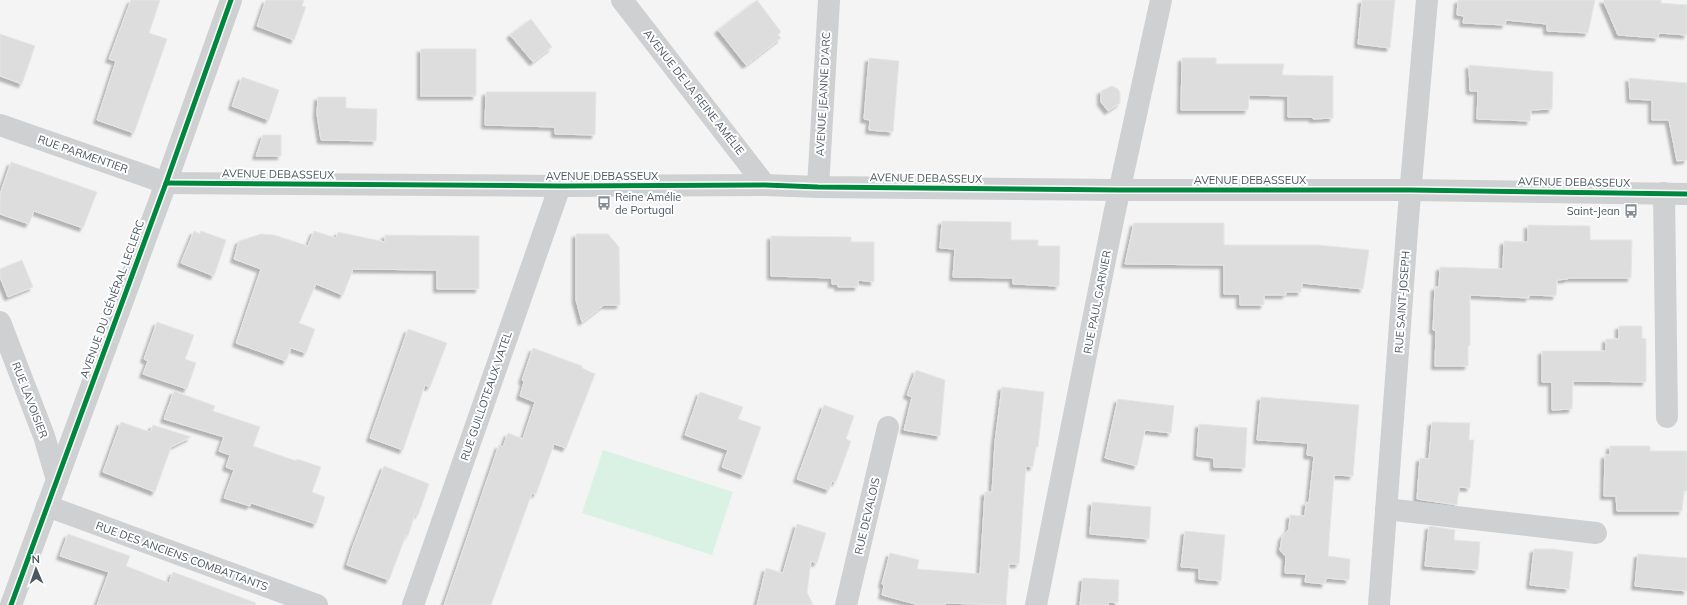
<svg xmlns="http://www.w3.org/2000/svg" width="1687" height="605" font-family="Mulish,sans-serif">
<defs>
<filter id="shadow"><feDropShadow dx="-3.5" dy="3.5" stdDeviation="1" flood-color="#0004"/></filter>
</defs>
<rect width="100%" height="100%" fill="#f4f4f4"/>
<path fill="#d9f2e3" d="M603 450 733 492 712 555 582 513Z"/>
<g fill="#ddddde" stroke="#e5e6e7" filter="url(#shadow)">
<path d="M131 0H160L149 33 167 39 134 133 97 120 116 61 109 59Z"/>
<path d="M266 0H304L302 6 306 7 294 40 257 26Z"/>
<path d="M757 0 781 32 778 35 781 38 746 65 718 30Z"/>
<path d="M1362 0H1395L1390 48 1358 44Z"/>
<path d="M1458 0H1595L1588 33 1547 31V24L1506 20 1505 25 1463 23 1464 16 1457 15Z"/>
<path d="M1603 0H1661V3L1687 5V35L1659 33 1658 38 1618 35Z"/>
<path d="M531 19 552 47 533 62 510 35Z"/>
<path d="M0 34 35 46 22 84 0 76Z"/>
<rect x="421" y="49" width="55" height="47"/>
<path d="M869 58 899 61 893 132 869 130 870 120 864 119Z"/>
<path d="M1182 58H1216V64H1284L1282 75 1333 76V118L1313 119 1312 117H1288V96L1249 95 1248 110H1181Z"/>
<path d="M1469 65 1553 72 1552 109 1531 110 1530 121 1477 119 1478 91H1470Z"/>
<path d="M242 77 279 90 269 120 232 106Z"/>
<path d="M1629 78 1687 83V160L1677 161 1669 120H1652V100L1630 99Z"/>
<path d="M1112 86 1118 89 1120 93V103L1108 111 1101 102V91Z"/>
<path d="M486 92H596L595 135 555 134V127L485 125Z"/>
<path d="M318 97H346V108L377 109 376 141 321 140 317 114Z"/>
<path d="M263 135H281V156H256Z"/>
<path d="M11 162 97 192 83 228 34 211 29 224 0 214V194Z"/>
<path d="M942 221 1011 222V240H1038V246H1060L1059 286 1013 284V278L953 277 955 249 940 248Z"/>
<path d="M1134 223H1224V245H1318L1369 250 1363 289 1302 283 1301 292H1286V295H1264V305H1240V294H1224V265L1125 264Z"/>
<path d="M1528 225 1590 226V240H1632L1631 278H1568V279L1557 280 1556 296 1529 295V298L1470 295V345L1468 346V366H1435L1436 331 1433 330 1435 287H1439L1440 267 1503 269 1504 241 1528 242Z"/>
<path d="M194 231 200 234 201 231 226 240 214 276 181 263Z"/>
<path d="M314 231 336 238 338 232 385 242V235L479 236V289H437V270L353 269 343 295 316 284 299 323 315 329 306 353 291 348 286 361 236 343 261 269 234 259 239 241 261 234 274 235 308 246Z"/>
<path d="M576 234H608L619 247 620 305H604L582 322 576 300Z"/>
<path d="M771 236 851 237V242H874V282L858 280V287H838V284H832V278L771 276Z"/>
<path d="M22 260 33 287 8 297 0 277V269Z"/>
<path d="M157 322 194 335 185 359 196 363 187 389 143 374 148 361 144 359Z"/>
<path d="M1619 326H1642V338L1646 339V382L1573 381 1572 409 1552 410V382H1542V351H1606V339H1619Z"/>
<path d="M408 329 447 343 430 387 425 385 403 450 370 438Z"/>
<path d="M533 348 582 366V368L595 374 566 448 554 444 536 494 532 493 491 605H444L499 445 503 447 508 433 523 439 535 402 520 396 524 382 522 380Z"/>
<path d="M916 370 945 380 940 436 904 430 912 397 907 395Z"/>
<path d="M1002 387 1044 392 1038 447H1036L1033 467 1026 466 1019 564H1009L1006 605 945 603V605H919L882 595 884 586 882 584 890 553 919 560 917 569 980 574 985 492H992L995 442Z"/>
<path d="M174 391 215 406 213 411 260 427 253 446 296 461 297 459 321 467 312 492 325 497 316 524 251 503 250 506 224 498 234 470 226 467 230 455 219 451 224 437 164 419Z"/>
<path d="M700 392 743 407 738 419 761 427 744 475 722 467 728 450 685 435Z"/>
<path d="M1261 397 1359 405 1353 476 1334 475 1328 556 1350 559 1349 580 1326 578 1325 584 1305 582 1306 574 1285 573 1286 557 1280 550 1282 537 1289 529 1290 515 1305 516 1306 502 1309 503 1314 456 1307 455 1308 443 1257 440Z"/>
<path d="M1118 399 1174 406 1171 433 1145 430 1137 466 1105 458Z"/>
<path d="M824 405 854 416 846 439 851 441 836 482 832 481 829 490 797 479Z"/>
<path d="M121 422 150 432 153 425 191 437 171 447 155 492 103 472Z"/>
<path d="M1432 422 1470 423 1469 440H1474L1470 488 1459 487 1457 505 1417 499 1420 458 1429 459Z"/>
<path d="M1199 424 1247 428 1245 468 1214 467V458L1197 456Z"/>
<path d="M1610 446H1650V451H1687V491H1684L1682 511H1617L1616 496H1604L1605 455H1610Z"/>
<path d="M384 466 429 484 418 515 415 514 408 536 406 535 389 580 347 565 353 546Z"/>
<path d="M1092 502 1151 507 1149 539 1090 534Z"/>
<path d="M797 524 826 533 817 563 811 561 807 592 813 605H757L766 568 783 573Z"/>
<path d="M1429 526 1455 530 1454 540 1480 542 1478 570 1425 566Z"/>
<path d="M1185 531 1225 535 1221 581 1199 579V568L1181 567Z"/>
<path d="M68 534 130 556 126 566 169 583 173 572 256 603 255 605H97L109 572 60 556Z"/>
<path d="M1534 549H1553L1573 552 1569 589 1530 585Z"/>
<path d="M1638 554 1687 558V591L1635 586Z"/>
<path d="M1083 578 1119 580 1118 603 1109 602 1108 605H1080Z"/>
</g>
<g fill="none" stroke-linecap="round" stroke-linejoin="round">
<g stroke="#ced0d2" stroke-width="22">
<path d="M622 0 765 185"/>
<path d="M0 125 166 183 560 186 765 185 818 187 1119 190H1411L1687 194"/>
<path d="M818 187 829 0"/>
<path d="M1664 193 1667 417"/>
<path d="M0 322 44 436 57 480"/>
<path d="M47 506 317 605"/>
<path d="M1386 509 1596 533"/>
<path d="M11 605 166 183 231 0"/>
<path d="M413 605 560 186"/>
<path d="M846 605 888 427"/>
<path d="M1036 605 1114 215 1161 0"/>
<path d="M1379 605 1408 218 1427 0"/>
</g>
<defs>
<g id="cycleway">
<path d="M166 183 560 186 765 185 818 187 1119 190H1411L1687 194"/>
<path d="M11 605 166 183 231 0"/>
</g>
</defs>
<use href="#cycleway" stroke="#fff" stroke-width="8"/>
<use href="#cycleway" stroke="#00873e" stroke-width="5"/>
</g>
<defs>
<symbol id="bus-bare" viewBox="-9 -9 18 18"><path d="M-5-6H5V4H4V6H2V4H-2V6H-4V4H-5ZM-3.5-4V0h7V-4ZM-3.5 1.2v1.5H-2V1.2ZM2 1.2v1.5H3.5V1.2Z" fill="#868d94" stroke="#fff" stroke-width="2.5" paint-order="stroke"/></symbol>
</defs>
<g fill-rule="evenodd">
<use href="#bus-bare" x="594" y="193" width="20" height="20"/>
<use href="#bus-bare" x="1621" y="201" width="20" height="20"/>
</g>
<g text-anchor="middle" stroke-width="4" stroke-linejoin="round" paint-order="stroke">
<g font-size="11" fill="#4a5661" stroke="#fff">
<text transform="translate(694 92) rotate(52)" y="4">AVENUE DE LA REINE AMÉLIE</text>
<text transform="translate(823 94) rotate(-87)" y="4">AVENUE JEANNE D'ARC</text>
<text transform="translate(83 154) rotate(19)" y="4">RUE PARMENTIER</text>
<text transform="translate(278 174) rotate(1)" y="4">AVENUE DEBASSEUX</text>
<text x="602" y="180">AVENUE DEBASSEUX</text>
<text transform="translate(926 178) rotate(1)" y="4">AVENUE DEBASSEUX</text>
<text x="1250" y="184">AVENUE DEBASSEUX</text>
<text transform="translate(1574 182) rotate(1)" y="4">AVENUE DEBASSEUX</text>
<text transform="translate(112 299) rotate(-70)" y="4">AVENUE DU GÉNÉRAL LECLERC</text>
<text transform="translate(1097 302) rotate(-79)" y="4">RUE PAUL GARNIER</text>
<text transform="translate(1402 302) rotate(-86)" y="4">RUE SAINT-JOSEPH</text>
<text transform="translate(486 396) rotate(-71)" y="4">RUE GUILLOTEAUX VATEL</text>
<text transform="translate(30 400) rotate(69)" y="4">RUE LAVOISIER</text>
<text transform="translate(867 516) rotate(-77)" y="4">RUE DEVALOIS</text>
<text transform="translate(182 556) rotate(20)" y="4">RUE DES ANCIENS COMBATTANTS</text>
</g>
<g font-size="11" fill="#4a5661" stroke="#fff" text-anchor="start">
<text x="615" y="201">Reine Amélie<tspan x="615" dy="13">de Portugal</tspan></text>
<text x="1620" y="215" text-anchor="end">Saint-Jean</text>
</g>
</g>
<g transform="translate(36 569) rotate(358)" stroke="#ffffff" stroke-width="3" paint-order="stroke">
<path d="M0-3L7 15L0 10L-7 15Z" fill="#4a5661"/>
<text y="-6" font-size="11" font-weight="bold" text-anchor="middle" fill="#4a5661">N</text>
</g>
</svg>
